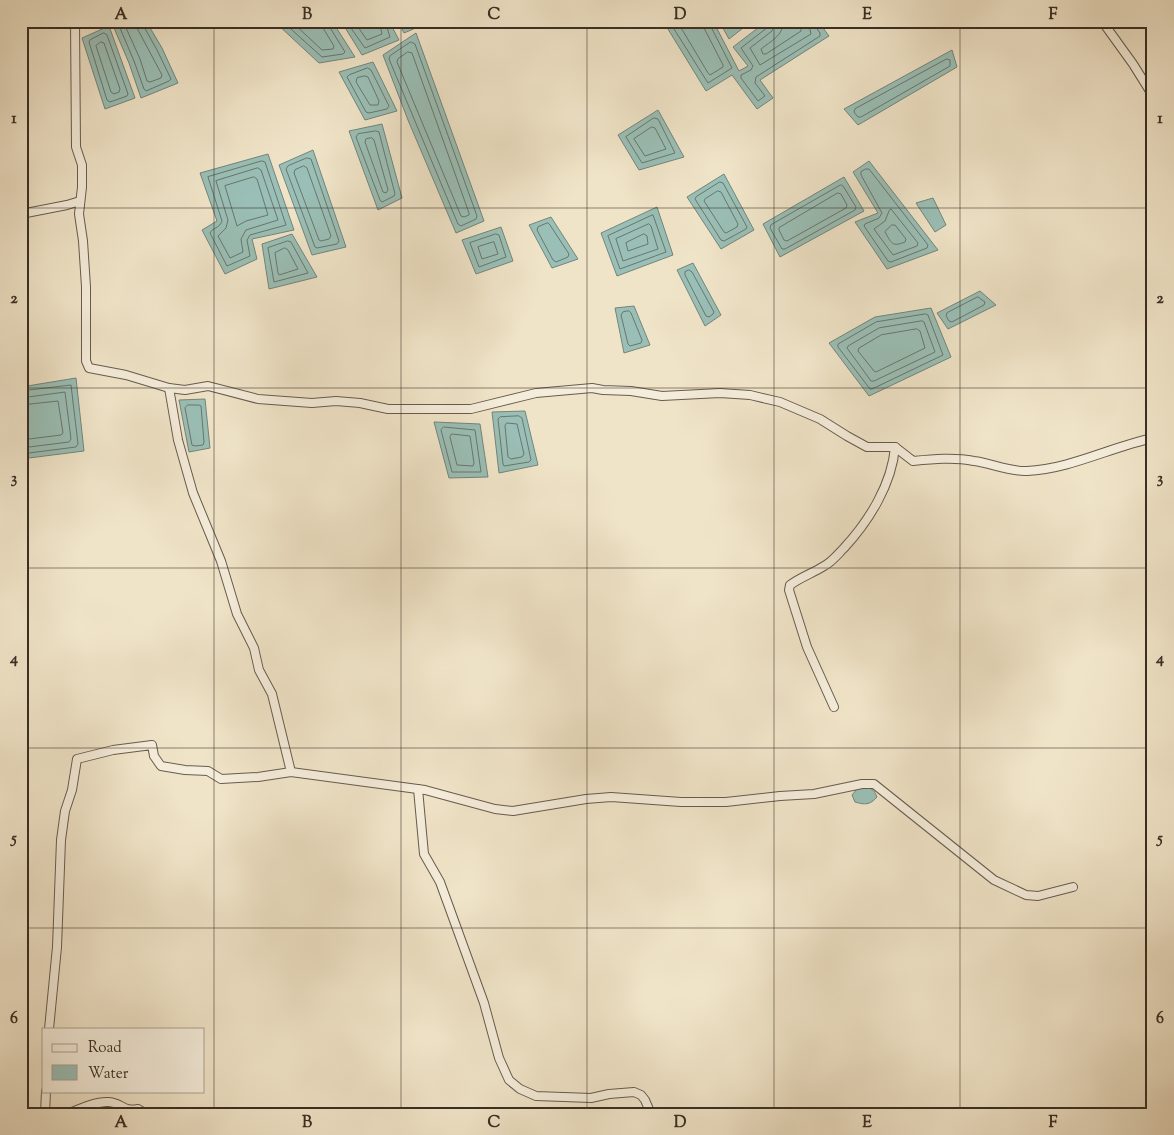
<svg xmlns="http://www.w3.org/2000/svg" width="1174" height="1135" font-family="'Sorts Mill Goudy',serif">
<rect width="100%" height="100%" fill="#f0e4c8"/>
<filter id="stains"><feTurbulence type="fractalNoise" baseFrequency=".004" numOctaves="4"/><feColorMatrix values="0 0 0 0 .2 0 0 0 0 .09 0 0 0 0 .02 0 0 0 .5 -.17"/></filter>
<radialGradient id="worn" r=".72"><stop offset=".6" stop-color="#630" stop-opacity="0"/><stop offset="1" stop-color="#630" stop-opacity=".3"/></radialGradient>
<g fill="#9abfb6" stroke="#73857c">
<path d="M111 21H146L162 48 178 83 141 98 129 63Z"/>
<path d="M279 21H332L355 57 319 63 276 23Z"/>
<path d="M341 21H389L399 40 362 55Z"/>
<path d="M398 21H432L404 33Z"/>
<path d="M663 21H713L739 71 748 66 733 47 767 21H818L829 36 760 80 773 98 757 109 732 75 706 91Z"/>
<path d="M719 21H752L729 39Z"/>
<path d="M109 26 135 98 105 109 82 38Z"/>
<path d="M416 33 484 221 456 233 408 120 383 55Z"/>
<path d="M952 50 957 67 858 125 844 109Z"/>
<path d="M373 62 397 111 365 120 339 72Z"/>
<path d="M658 110 684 157 639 170 618 135Z"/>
<path d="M382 124 402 198 378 210 349 131Z"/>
<path d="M313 150 346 247 312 255 279 165Z"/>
<path d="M268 154 294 230 252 239 257 259 225 274 202 230 217 221 200 173Z"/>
<path d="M869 161 938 250 887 269 855 222 878 213 853 172Z"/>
<path d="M724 174 754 230 721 249 687 197Z"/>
<path d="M844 177 864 211 780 257 763 224Z"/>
<path d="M933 198 946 225 935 232 916 203Z"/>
<path d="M657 207 673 255 617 276 601 233Z"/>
<path d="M551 217 578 259 552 268 529 225Z"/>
<path d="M501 227 513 261 476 274 462 240Z"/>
<path d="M292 234 317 277 269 289 262 244Z"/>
<path d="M693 263 721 315 705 326 677 270Z"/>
<path d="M980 291 996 305 948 329 937 313Z"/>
<path d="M634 306 650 345 624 353 615 308Z"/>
<path d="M931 308 951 357 869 396 829 343 875 317Z"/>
<path d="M76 378 84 451 21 459V387Z"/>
<path d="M205 399 210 448 189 452 179 400Z"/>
<path d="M525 411 538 465 499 473 492 412Z"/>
<path d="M434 422 480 424 488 477 449 478Z"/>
<path d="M864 787C872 788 874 790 877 797 870 805 865 805 855 802L852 795 857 789Z"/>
</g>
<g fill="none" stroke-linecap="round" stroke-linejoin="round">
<g stroke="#6a766e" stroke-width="1">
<path d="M117 21 134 61 144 89 146 91 169 81 171 79 157 50 143 25 142 21"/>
<path d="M123 21 140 59 147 81 150 82 161 78 162 75 137 28 136 21"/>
<path d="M282 21 322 57 343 54 345 52 329 26 328 21"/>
<path d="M291 21 322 50 333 49 334 46 323 28 322 21"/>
<path d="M346 21 365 48 390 37 385 21"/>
<path d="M354 21 367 40 382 34 379 21"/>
<path d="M669 21 708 83 732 68 710 25 709 21"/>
<path d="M677 21 708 73 710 75 723 67V65L704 28 703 21"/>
<path d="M770 21 768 27 741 48 753 66 751 70 741 75V78L758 101 765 96 755 83 756 77 820 36V33L815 26 814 21"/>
<path d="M776 21 772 31 750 48 760 65 811 34 808 21"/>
<path d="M784 21C783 36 771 41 761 49L763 54H766L801 31V21"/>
<path d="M104 33 107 35 128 94 127 96 110 102 107 100 89 42 90 40Z"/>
<path d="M101 42 104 43 120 89 119 92 114 94 111 92 96 46Z"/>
<path d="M411 42 415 44 477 216 476 219 461 226 458 224 389 59 390 56Z"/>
<path d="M408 52 412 53 469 213V215L464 217 461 216 397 62 398 59Z"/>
<path d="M947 59 950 60V66L861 117H858L854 112 855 109Z"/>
<path d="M368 68 371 70 389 106 387 109 369 113 366 112 347 77 349 75Z"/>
<path d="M365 76 368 77 379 101 378 105H370L356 82 357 78Z"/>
<path d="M654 118 658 119 675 153 642 163 626 137Z"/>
<path d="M652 127 655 128 666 149 645 156 634 139Z"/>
<path d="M376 131 379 132 395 194 394 196 382 202 380 200 356 137 358 134Z"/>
<path d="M372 138 374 140 388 190 386 193 383 192 365 142 366 139Z"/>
<path d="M307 158 311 159 339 241 337 244 317 248 315 247 286 169 288 166Z"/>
<path d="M262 161 265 162 286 225 250 235 247 240 250 256 227 266 210 233C212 228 220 228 222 221L208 177Z"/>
<path d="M304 166 307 168 331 236 329 239 321 241 319 240 294 173 295 170Z"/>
<path d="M258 168 261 170 278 220 246 230 241 239 243 252 230 258 218 236 226 228 228 220 216 181Z"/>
<path d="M866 169H869L928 245 927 248 891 262 888 261 864 226 865 224 879 218 882 213 861 175V172Z"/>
<path d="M254 177 257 179 268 215 246 221 237 226 225 186Z"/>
<path d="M720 182 723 183 747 227 746 229 724 241 721 240 695 199 696 197Z"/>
<path d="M841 185 843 186 856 207 855 210 785 249H782L770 228 771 225Z"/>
<path d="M718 191 721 192 738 224 737 227 726 233 724 232 704 201 705 199Z"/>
<path d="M838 193 841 194 847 205 846 208 787 241 784 240 779 230V228Z"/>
<path d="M891 209 918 243 917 246 893 255 874 229 885 221 889 211Z"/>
<path d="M653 215 666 252 620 269 608 236Z"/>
<path d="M548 223 550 225 569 254 568 257 556 262 553 260 537 230 538 227Z"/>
<path d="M649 224 651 226 658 249 623 261 616 239Z"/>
<path d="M892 225H895L906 239 905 242C892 247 892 244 885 232Z"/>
<path d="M496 234 499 235 506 257 479 267 470 243Z"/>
<path d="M644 234 647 236 648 244 628 251 626 243Z"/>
<path d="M288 241 291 242 308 273 274 282 268 248Z"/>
<path d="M494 242 498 254 482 259 478 247Z"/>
<path d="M285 248 288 250 298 269 279 275 278 273 275 253Z"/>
<path d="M689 270 692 272 714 312 713 314 709 317 706 316 685 275V272Z"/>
<path d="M978 297 985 302 984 305 952 322 949 321 946 316 947 313Z"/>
<path d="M629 311 631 313 642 340 641 343 630 346 628 344 621 315 623 312Z"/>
<path d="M926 314 928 315 943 355 872 389H870L838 347V344L876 322Z"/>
<path d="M922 321 924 322 935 352 874 381H871L847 348 848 346 879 328Z"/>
<path d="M917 329 920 331 925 348 876 372 874 371 858 351 859 348 881 335Z"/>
<path d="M21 391 71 385 78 444 76 447 21 454"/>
<path d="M21 398 65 392 71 439 69 442 21 448"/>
<path d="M21 405 58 401 63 433 61 435 21 440"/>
<path d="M188 405H199L201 406 204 442 203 445 195 446 192 445 185 408Z"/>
<path d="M519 416 522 418 531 460 529 462 504 466 503 464 498 419 500 417Z"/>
<path d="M507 423 517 424 524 454 522 457 511 459 508 457 505 426Z"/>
<path d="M444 427 475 430 481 472H452L441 430Z"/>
<path d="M452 434 470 436 474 463 473 466 457 465 450 437Z"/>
</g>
<defs>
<g id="street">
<path d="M75 21 76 147 82 165V187L79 214 83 241 86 287V361L89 368 126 375 169 388 185 390 208 386 258 399 312 403 336 401 360 403 388 409H471L536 393 592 388 603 390 631 391 662 396 720 393 750 395 780 402 820 419 847 436 867 447H895L913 461C933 459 954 457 974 461 990 463 1011 472 1027 471 1070 469 1111 447 1153 438"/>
<path d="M1102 21 1133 64 1153 96"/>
<path d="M21 214 67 205 80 201"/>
<path d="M169 388 178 440 193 493 221 561 237 614 254 648 259 670 272 694 291 772"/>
<path d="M834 707 807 647 789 590 790 585C801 577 813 573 824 566 832 562 838 554 844 548 869 521 892 484 895 447"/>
<path d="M418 789 424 854 440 882 484 1003 499 1058 509 1080 520 1089 536 1096 591 1098 609 1094 634 1092 641 1095 645 1100 651 1114"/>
<path d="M49 1029 57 947 61 840 65 811 72 790 77 759 113 750 152 745 154 756 161 766 185 770 208 771 221 779 258 777 291 772 425 790 495 809 513 811 586 799 611 797 681 802H726L780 796 814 794 862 784H874L994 880 1026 895 1038 896 1073 887"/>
<path d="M45 1114 46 1091"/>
<path d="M67 1114C79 1109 96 1101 109 1102 122 1103 123 1112 138 1109L146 1114"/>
</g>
</defs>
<use href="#street" stroke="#675c4e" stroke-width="10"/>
<use href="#street" stroke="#f5eddb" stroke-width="8"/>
</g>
<path fill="none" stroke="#392e25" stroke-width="1" stroke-opacity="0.55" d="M214 21V1114M401 21V1114M587 21V1114M774 21V1114M960 21V1114M21 208H1153M21 388H1153M21 568H1153M21 748H1153M21 928H1153"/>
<rect width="1174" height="1135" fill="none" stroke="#f0e4c8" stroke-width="55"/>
<rect x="42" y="1028" width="162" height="65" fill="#f5eddb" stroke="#aaa192"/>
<rect x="52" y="1044" width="25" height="8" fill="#f5eddb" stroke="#aaa192"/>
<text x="88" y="1052" font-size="15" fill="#392e25">Road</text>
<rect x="52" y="1065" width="25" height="15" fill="#9abfb6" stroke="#aaa192"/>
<text x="88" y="1078" font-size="15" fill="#392e25">Water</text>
<rect x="28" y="28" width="1118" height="1080" fill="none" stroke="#392e25" stroke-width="2"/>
<g font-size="16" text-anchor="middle" font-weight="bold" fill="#392e25">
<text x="121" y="19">A</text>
<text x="307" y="19">B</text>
<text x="494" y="19">C</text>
<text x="680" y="19">D</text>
<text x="867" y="19">E</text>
<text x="1053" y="19">F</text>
<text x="14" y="123">1</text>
<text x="1160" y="123">1</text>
<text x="14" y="303">2</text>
<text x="1160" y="303">2</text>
<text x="14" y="483">3</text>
<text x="1160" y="483">3</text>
<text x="14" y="663">4</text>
<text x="1160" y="663">4</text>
<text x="14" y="843">5</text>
<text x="1160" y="843">5</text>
<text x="14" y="1023">6</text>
<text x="1160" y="1023">6</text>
<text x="121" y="1127">A</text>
<text x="307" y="1127">B</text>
<text x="494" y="1127">C</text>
<text x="680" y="1127">D</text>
<text x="867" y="1127">E</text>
<text x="1053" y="1127">F</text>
</g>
<rect width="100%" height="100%" filter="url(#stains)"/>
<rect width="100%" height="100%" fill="url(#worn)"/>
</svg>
